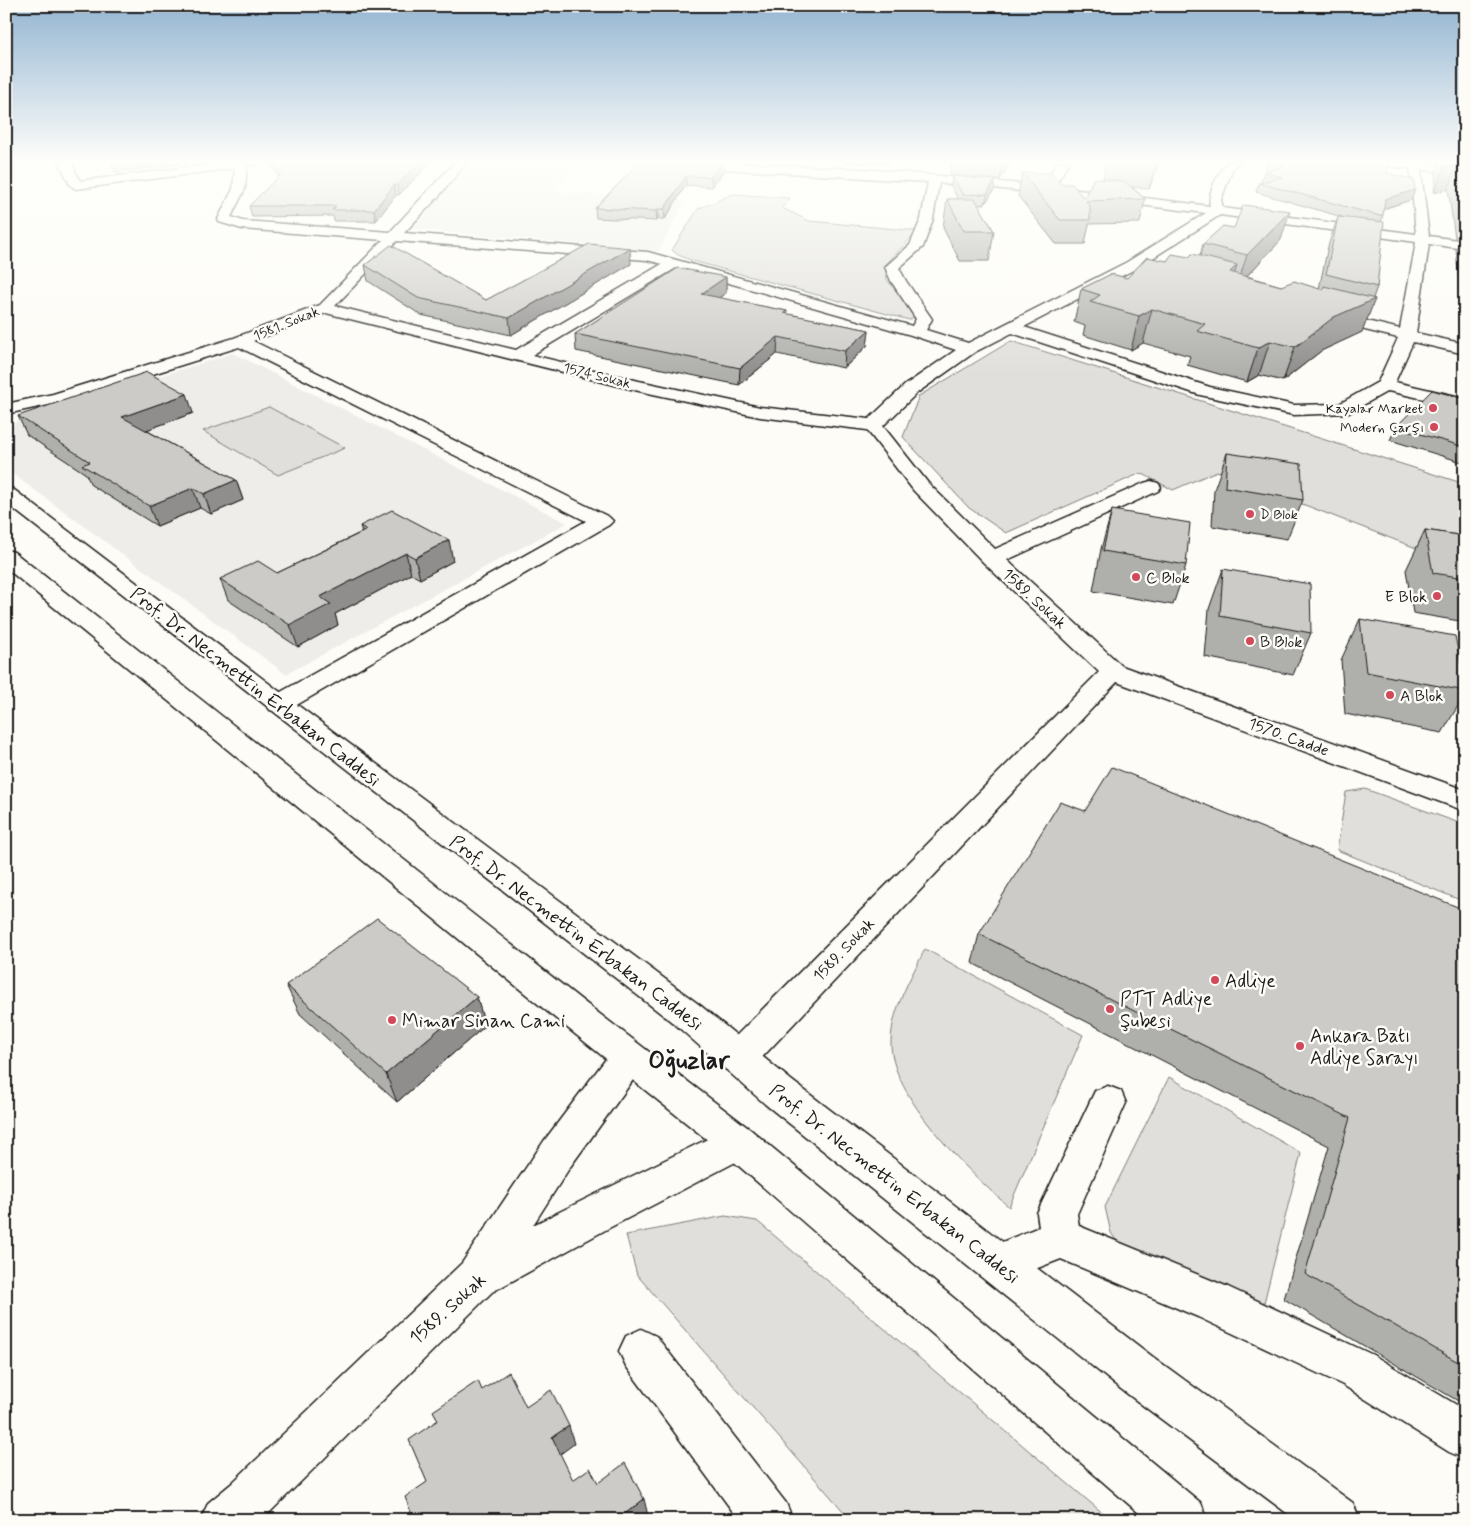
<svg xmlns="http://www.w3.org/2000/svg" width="1471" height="1526" font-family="Mynerve,sans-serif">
<rect width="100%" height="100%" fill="#fdfcf7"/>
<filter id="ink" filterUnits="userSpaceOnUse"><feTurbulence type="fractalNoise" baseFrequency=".02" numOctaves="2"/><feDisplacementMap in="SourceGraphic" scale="10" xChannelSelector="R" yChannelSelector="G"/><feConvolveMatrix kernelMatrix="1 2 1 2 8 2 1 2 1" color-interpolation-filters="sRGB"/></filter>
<g filter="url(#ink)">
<g fill="#eeede9">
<path d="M475 162H583L551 191 685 201 659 251 412 229 467 165Z"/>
<path d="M233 353 567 523 286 674 6 469V432L17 421Z"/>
</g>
<g fill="#e0dfdb" stroke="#7e7e7c">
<path d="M733 194 790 198 782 208 809 221 918 231 885 265 887 280 916 316 909 320 693 261 678 255 672 250 698 209Z"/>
<path d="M1011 341 1465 484V567L1217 471 1173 490 1141 473 1006 533 969 508 903 437 919 396Z"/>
<path d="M269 407 345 448 278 475 203 431Z"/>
<path d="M1365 789 1465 825V902L1337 850 1346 792Z"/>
<path d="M925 949 1083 1035 1009 1207C970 1173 889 1096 891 1041 892 1008 911 978 925 949Z"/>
<path d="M1169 1077 1301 1153 1264 1303 1225 1296 1123 1250 1111 1233 1105 1207Z"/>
<path d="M725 1216 757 1221 1111 1520H851L637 1275 626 1235Z"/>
</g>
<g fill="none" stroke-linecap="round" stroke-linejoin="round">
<defs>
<g id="street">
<path d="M59 162H71L80 181 229 162H260L258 164 247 166 245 189 231 217 243 221 390 232 455 162H467L439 196 404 233 648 252 912 326 916 319 891 281 885 267 910 245 921 219 928 182 661 165 655 162H718L877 170 1043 186 1057 162H1069L1054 187 1210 206C1207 194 1219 171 1228 162H1238L1232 170 1221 200 1223 208 1416 234 1410 166 1416 163 1420 164 1429 236 1465 241V249L1429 244 1416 333 1465 344V354L1413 342 1395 382 1465 398V408L1388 391 1349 413 1294 415 1200 395 1012 333 975 352 917 393 883 426 928 483 995 549 1144 483 1151 481 1158 483 1161 487 1158 491 1007 560 1122 666 1465 790V811L1117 682 751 1069 738 1074 725 1069 720 1058 725 1047 1099 672 984 563 914 491 867 430 760 417 639 391 326 313 253 341 609 517 613 521 609 525 288 710 279 712 270 710 266 704 270 698 586 521 239 347 63 402 6 414V404L53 394 234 338 320 305 383 240 242 229 219 222 218 219 233 189 235 168 76 189 70 185ZM939 183 1031 192 1206 213 1127 262 968 343 926 330 932 319 906 281 899 268 923 247 933 219ZM1220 215 1416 242 1400 329 1329 312 1324 314 1321 317 1324 320 1398 338 1378 382 1339 404 1294 405 1210 387 1024 327 1137 268ZM397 241 647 260 662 264 516 350 335 306ZM676 268 911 335 956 350 905 385 869 419 760 407 639 381 532 355Z"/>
<path d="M628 1042 641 1047 646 1058 641 1069 570 1167 533 1225 738 1124 751 1130 757 1142 751 1154 609 1228 492 1292 262 1520H201L208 1503 231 1484 462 1263 544 1141 615 1047Z"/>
<path d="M1108 1086 1121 1091 1126 1103 1077 1214 1079 1226 1228 1287 1373 1355 1465 1410V1459L1449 1452 1343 1385 1198 1317 1061 1259 999 1283 985 1277 979 1263 985 1249 1039 1227 1037 1213 1095 1091Z"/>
<path d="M641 1329 656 1336 786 1503 793 1520H739L626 1366 619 1351 626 1336Z"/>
</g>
<g id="secondary">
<path d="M1226 162H1241L1235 165 1228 164Z"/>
<path d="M1370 162H1408L1465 167V174L1376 165Z"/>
<path d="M6 487 13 489 288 698 701 1006 791 1080 1153 1357 1353 1503 1360 1520H1296L1121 1389 765 1104 677 1026 6 503Z"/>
<path d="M6 550 14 552 584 1002 751 1130 1201 1503 1208 1520H1147L725 1154 560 1022 6 568Z"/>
</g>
</defs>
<use href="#street" stroke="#1c1c1c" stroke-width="3"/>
<use href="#secondary" stroke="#1c1c1c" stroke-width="3"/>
<use href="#street" fill="#fdfcf7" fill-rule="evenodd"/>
<use href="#secondary" fill="#fdfcf7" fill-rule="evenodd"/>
</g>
<g fill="#afafac" stroke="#1c1c1c">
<path d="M268 162H431L399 195H396L376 221H334L333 216 252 217 249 206 279 177Z"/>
<path d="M640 162 724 171 712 187 686 185 665 219H658L657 221 596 218 595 208Z"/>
<path d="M844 162H890L889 164Z"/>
<path d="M951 162H1011L1000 180 950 175Z"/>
<path d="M1106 162H1163V163L1159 162 1149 189 1132 187 1145 199 1140 223 1089 224 1085 244H1056L1018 196 1022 173 1061 184 1084 198 1103 179Z"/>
<path d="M1267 162H1388L1387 173 1415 190 1411 200 1384 209 1383 215 1381 222 1377 287 1373 298 1375 299 1362 332 1321 351 1283 381 1259 375 1247 382 1187 365 1190 356 1143 343 1131 350 1083 335 1085 326 1074 322 1081 289 1127 278 1167 261 1200 256 1203 244 1281 240 1247 276 1281 286 1319 289 1328 246 1338 217H1342L1256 192 1259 183 1263 182 1261 181 1264 172 1266 171 1265 170Z"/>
<path d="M1437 162H1465V317L1462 316 1456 250 1461 239 1455 238 1448 189 1434 193 1436 173 1440 163H1437Z"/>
<path d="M952 176 994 190 985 204 978 205 994 231 989 261H960L943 228 947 199H958L951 186Z"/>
<path d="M631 264 511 335 421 315 368 281 365 265 486 300Z"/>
<path d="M726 277V293L719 298 787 311V314L869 330 867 346 844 368 777 354 739 385 576 351 575 334Z"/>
<path d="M1465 399V463L1390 440 1396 427Z"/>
<path d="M193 413 146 430 236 480 243 500 211 514 200 508 157 526 91 485 86 474 27 435 18 416Z"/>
<path d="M1227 453 1303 500 1287 539 1212 526 1214 490Z"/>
<path d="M1112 510 1186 565 1173 605 1093 591 1101 549Z"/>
<path d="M360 526 453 561 420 579 411 574 335 614 338 625 298 647 228 600 220 579 277 573 362 532Z"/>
<path d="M1425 530 1465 536V622L1413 613 1406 570Z"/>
<path d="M1223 569 1311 633 1293 675 1205 657 1209 609Z"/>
<path d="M1360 619 1465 684V694L1442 733 1345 714 1341 660Z"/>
<path d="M1085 811 1465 910V1405L1284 1299 1329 1146 972 963 979 934Z"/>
<path d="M286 985 477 997 485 1026 397 1102 300 1014Z"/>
</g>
<g fill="#8f8e8c" stroke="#1c1c1c">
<path d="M119 162H185L186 163 175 165 115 172 111 163Z"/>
<path d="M420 162H431L399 195 397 185Z"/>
<path d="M724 162V171L712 187 711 177Z"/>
<path d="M1003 162H1011L1000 180Z"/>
<path d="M1156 162H1159L1149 189Z"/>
<path d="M1459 164 1448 189 1434 193 1444 168Z"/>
<path d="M686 176V185L665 219 664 209Z"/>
<path d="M995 180 994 190 985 204 987 194Z"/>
<path d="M394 185 396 195 376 221 374 210Z"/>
<path d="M1415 190 1411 200 1381 209 1385 199Z"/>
<path d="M658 209V219L657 221 656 211Z"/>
<path d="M1290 211 1281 240 1237 286 1247 255Z"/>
<path d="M630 248 631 264 511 335 509 318Z"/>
<path d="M1237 265 1228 296 1230 272Z"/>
<path d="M726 277V293L701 310V294Z"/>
<path d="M1375 299 1362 332 1321 351 1283 381 1295 347 1334 317Z"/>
<path d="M1152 309 1143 343 1131 350 1139 316Z"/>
<path d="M869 330 867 346 844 368 845 351Z"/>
<path d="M778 337 777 354 739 385 740 368Z"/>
<path d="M1270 341 1259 375 1247 382 1258 348Z"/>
<path d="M187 394 193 413 130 436 122 417Z"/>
<path d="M236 480 243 500 211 514 204 494Z"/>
<path d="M193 488 200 508 157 526 149 506Z"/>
<path d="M449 540 453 561 420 579 415 558Z"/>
<path d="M406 553 411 574 335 614 338 625 298 647 290 625 320 597Z"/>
<path d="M477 997 485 1026 397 1102 386 1074Z"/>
<path d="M569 1426 574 1444 559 1455 552 1437Z"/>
<path d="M644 1499 648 1516 642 1520H617Z"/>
</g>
<g fill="#cccbc8" stroke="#1c1c1c">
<path d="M273 162H420L397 185H394L374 210H332L336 206H249L281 174Z"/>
<path d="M640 162H723L711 177 686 176 664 209H658L656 211 595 208Z"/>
<path d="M1271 162H1388L1387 173 1414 180 1415 190 1385 199 1383 215H1380V216L1259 183 1282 177 1264 172 1286 166Z"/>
<path d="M1445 162H1465V203L1459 164 1444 168Z"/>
<path d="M1022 173H1052L1061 184H1072L1084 198 1094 178 1125 182 1145 199 1086 201 1090 206V220H1060Z"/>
<path d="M952 176 995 180 987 194 963 195Z"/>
<path d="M947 199H975L994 231H964Z"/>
<path d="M1243 205 1290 211 1247 255 1203 244 1223 226 1234 228Z"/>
<path d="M1338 217 1384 222 1377 287 1326 274Z"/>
<path d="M589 244 630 248 509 318 418 298 365 265 391 245 486 300Z"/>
<path d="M1172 254 1189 257 1192 254 1237 265 1230 272 1281 286 1294 281 1323 290 1324 286 1375 299 1334 317 1295 347 1270 341 1258 348 1197 331 1205 324 1152 309 1139 316 1090 302 1100 295 1081 289 1111 274 1127 278 1147 257 1167 261Z"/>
<path d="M678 268 726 277 701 294 787 311 784 313 869 330 845 351 778 337 740 368 575 334Z"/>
<path d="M147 372 187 394 122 417 236 480 204 494 193 488 149 506 82 465 90 462 18 416Z"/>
<path d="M1432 390 1465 399V447L1396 427Z"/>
<path d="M1227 453 1301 464 1303 500 1225 487Z"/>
<path d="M392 510 449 540 415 558 406 553 320 597 331 604 290 625 220 579 258 561 277 573 367 530 360 526Z"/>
<path d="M1112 510 1190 523 1186 565 1103 551Z"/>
<path d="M1425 530 1465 536V578L1433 573Z"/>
<path d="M1223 569 1310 584 1311 633 1220 616Z"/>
<path d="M1360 619 1455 636 1465 684V691L1366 672Z"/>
<path d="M1112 767 1465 910V1366L1305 1274 1350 1118 979 934 1060 802 1085 811Z"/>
<path d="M377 918 477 997 386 1074 286 985Z"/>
<path d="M509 1372 526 1407 551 1390 569 1426 552 1437 573 1480 590 1468 598 1483 625 1463 644 1499 617 1520H414L405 1497 427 1482 409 1440 438 1420 433 1411 478 1381 482 1390Z"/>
</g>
</g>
<linearGradient id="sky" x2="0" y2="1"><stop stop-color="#94b5d2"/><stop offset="0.43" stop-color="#fefefb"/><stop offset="1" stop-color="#fefefb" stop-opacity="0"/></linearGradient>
<rect width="1471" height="375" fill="url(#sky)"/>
<g fill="#d1495b" stroke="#fdfcf7" stroke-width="2">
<circle cx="1433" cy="408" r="5"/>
<circle cx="1434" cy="427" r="5"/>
<circle cx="1250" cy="514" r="5"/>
<circle cx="1136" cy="577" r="5"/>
<circle cx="1437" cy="596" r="5"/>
<circle cx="1250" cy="641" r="5"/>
<circle cx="1390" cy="695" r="5"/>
<circle cx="1215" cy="980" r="5"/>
<circle cx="1110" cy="1009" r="5"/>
<circle cx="392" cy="1020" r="5"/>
<circle cx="1300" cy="1046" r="5"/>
</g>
<g text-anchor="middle" stroke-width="5" stroke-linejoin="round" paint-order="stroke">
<g font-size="14" fill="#1c1c1c" stroke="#fdfcf7">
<text transform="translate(286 323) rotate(-22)" y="5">1581. Sokak</text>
<text transform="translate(597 375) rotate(14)" y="5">1574 Sokak</text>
</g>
<g font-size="14" fill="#1c1c1c" stroke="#fdfcf7" text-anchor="end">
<text x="1423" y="413">Kayalar Market</text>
<text x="1424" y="432">Modern Çarşı</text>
<text x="1260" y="519" text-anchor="start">D Blok</text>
</g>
<g font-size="16" fill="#1c1c1c" stroke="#fdfcf7" text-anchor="start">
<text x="1146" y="583">C Blok</text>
<text x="1427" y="602" text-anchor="end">E Blok</text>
<text x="1260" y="647">B Blok</text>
<text x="1400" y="701">A Blok</text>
</g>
<g font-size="16" fill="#1c1c1c" stroke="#fdfcf7">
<text transform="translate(1035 598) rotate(43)" y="6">1589. Sokak</text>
<text transform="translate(1289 736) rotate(20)" y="6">1570. Cadde</text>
<text transform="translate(843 949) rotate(-46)" y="6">1589. Sokak</text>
</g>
<g font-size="19" fill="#1c1c1c" stroke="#fdfcf7">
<text transform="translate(256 686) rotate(38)" y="7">Prof. Dr. Necmettin Erbakan Caddesi</text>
<text transform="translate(577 932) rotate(37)" y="7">Prof. Dr. Necmettin Erbakan Caddesi</text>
<text transform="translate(895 1183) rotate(38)" y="7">Prof. Dr. Necmettin Erbakan Caddesi</text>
<text transform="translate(447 1308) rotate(-42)" y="7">1589. Sokak</text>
</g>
<g font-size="19" fill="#1c1c1c" stroke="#fdfcf7" text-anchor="start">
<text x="1225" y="987">Adliye</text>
<text x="1120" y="1005">PTT Adliye<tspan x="1120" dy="22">Şubesi</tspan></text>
<text x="402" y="1027">Mimar Sinan Cami</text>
<text x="1310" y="1042">Ankara Batı<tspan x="1310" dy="22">Adliye Sarayı</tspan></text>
</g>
<g font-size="25" font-weight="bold" fill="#1c1c1c" stroke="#fdfcf7">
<text x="689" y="1068">Oğuzlar</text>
</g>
</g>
<rect width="1471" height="1526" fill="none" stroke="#fdfcf7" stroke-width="25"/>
<rect x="12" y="12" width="1446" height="1501" fill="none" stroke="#1c1c1c" stroke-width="2" filter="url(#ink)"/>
</svg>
